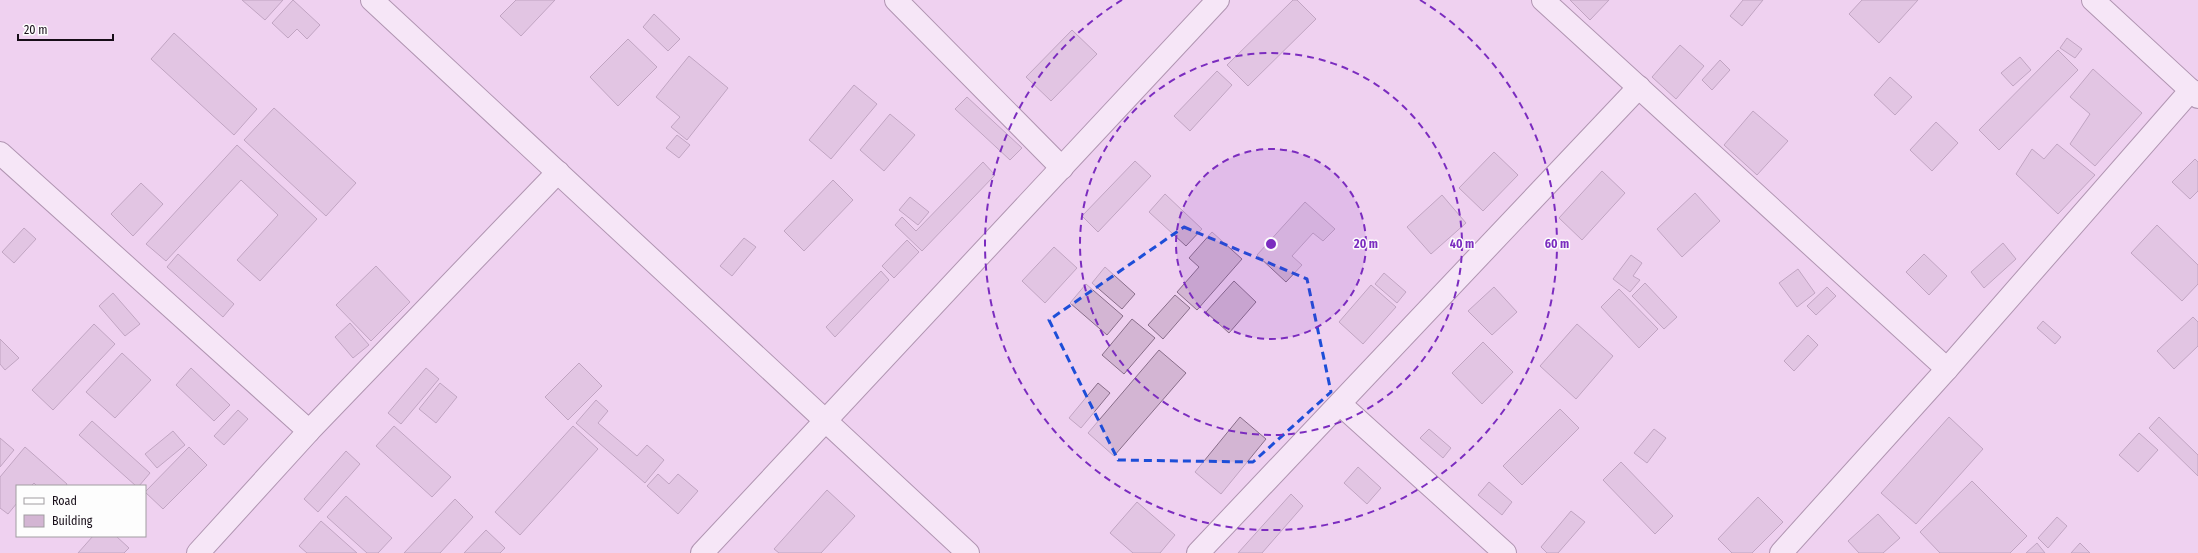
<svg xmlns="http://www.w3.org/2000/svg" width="2198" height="553" font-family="'Fira Sans Condensed',sans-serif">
<rect width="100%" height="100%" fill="#efd1f0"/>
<g fill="#d3b5d3" stroke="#896e8a">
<path d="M242 0H283L265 20Z"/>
<path d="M293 0 320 25 307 39 297 29 288 38 272 23Z"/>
<path d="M516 0H555L521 36 500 16Z"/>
<path d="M1293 0H1297L1316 19 1248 86 1227 65Z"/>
<path d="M1570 0H1609L1590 20Z"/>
<path d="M1743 0H1763L1742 26 1730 16Z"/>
<path d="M1862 0H1918L1879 43 1849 14Z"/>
<path d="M654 14 680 39 668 51 643 27Z"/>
<path d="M1072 30 1097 54 1051 101 1026 77Z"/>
<path d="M174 33 257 109 234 135 151 59Z"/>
<path d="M2067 38 2082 49 2075 58 2060 48Z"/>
<path d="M628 39 657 67 618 106 590 77Z"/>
<path d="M1680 45 1704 66 1676 99 1652 77Z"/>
<path d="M2058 50 2078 70 1999 150 1979 130Z"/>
<path d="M689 56 728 88 687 140 671 127 680 117 656 97Z"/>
<path d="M2020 57 2031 70 2013 86 2001 73Z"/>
<path d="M1720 60 1730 70 1712 90 1702 80Z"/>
<path d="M2093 69 2142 113 2095 166 2070 144 2090 114 2070 97Z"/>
<path d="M1217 71 1232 85 1190 131 1174 116Z"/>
<path d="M1890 77 1912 97 1895 115 1874 95Z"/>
<path d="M854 85 877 104 831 159 809 140Z"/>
<path d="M967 97 1022 148 1010 160 955 109Z"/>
<path d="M274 108 356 183 326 216 244 140Z"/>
<path d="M1753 111 1788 141 1757 175 1724 145Z"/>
<path d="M890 114 915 135 884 171 860 150Z"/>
<path d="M1936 122 1958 143 1932 171 1910 150Z"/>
<path d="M677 135 690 145 679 158 666 148Z"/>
<path d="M2057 144 2095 175 2058 214 2016 174 2032 149 2044 159Z"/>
<path d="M237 145 317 219 260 281 237 260 278 215 241 180 166 261 146 244Z"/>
<path d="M1494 152 1518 175 1483 211 1459 188Z"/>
<path d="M2195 159 2198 162V191L2190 199 2172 182Z"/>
<path d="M1135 161 1151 176 1098 232 1082 216Z"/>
<path d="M983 162 995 175 922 251 895 225 902 217 916 231Z"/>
<path d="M1602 171 1625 193 1582 240 1559 218Z"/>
<path d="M833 180 853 200 804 251 784 231Z"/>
<path d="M141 183 163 204 133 236 111 214Z"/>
<path d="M1695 193 1720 221 1682 257 1657 229Z"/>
<path d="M1165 194 1202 229 1186 246 1149 212Z"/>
<path d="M1442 195 1466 223 1431 254 1407 227Z"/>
<path d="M910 197 929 212 918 225 899 210Z"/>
<path d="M1305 202 1335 229 1323 241 1313 233 1292 256 1302 265 1286 282 1257 255Z"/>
<path d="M2157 225 2198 265V284L2182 301 2131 253Z"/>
<path d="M24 228 36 239 14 263 2 252Z"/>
<path d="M1212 232 1242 259 1197 310 1177 292 1199 267 1189 258Z"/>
<path d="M744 238 756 247 732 276 720 266Z"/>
<path d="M907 240 919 252 894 278 882 266Z"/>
<path d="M2003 243 2016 259 1984 288 1971 272Z"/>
<path d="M1054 247 1077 268 1045 303 1022 281Z"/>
<path d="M178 254 234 304 223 317 167 267Z"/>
<path d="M1924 254 1947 276 1929 295 1906 272Z"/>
<path d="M1631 255 1642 263 1633 276 1640 280 1630 292 1613 279Z"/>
<path d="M376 266 410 302 371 341 336 305Z"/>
<path d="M1105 267 1135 294 1122 309 1092 283Z"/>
<path d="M1798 269 1815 293 1797 307 1779 283Z"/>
<path d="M881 271 889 280 835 337 826 327Z"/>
<path d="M1384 273 1406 292 1397 303 1375 284Z"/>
<path d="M1234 281 1256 302 1229 333 1206 312Z"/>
<path d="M1645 283 1677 317 1664 329 1632 296Z"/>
<path d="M1086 284 1123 316 1107 335 1070 303Z"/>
<path d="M1371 285 1396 307 1363 344 1339 322Z"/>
<path d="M1494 287 1517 312 1492 335 1468 311Z"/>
<path d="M1827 287 1836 296 1816 315 1807 306Z"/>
<path d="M1619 289 1658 329 1639 348 1601 307Z"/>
<path d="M113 293 140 324 125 336 99 306Z"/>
<path d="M1175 295 1190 308 1163 339 1148 325Z"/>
<path d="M2193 317 2198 322V346L2174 369 2157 351Z"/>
<path d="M1132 319 1155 338 1124 374 1102 355Z"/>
<path d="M2043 321 2061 337 2055 344 2037 328Z"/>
<path d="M350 323 369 345 353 358 335 337Z"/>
<path d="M94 324 115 344 53 410 32 390Z"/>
<path d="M1577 324 1613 356 1576 399 1540 366Z"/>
<path d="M1808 335 1818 345 1794 371 1784 361Z"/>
<path d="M0 339 19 358 5 370 0 364Z"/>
<path d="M1483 342 1513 372 1482 404 1452 373Z"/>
<path d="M1159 350 1186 373 1114 456 1088 433Z"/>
<path d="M122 353 151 380 115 418 86 392Z"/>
<path d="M579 363 602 386 568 420 545 397Z"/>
<path d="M191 368 230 405 214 421 176 385Z"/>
<path d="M426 368 439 379 401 424 388 413Z"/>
<path d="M440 383 457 397 436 423 419 409Z"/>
<path d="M1098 383 1110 393 1081 428 1069 418Z"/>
<path d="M596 400 608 411 598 423 637 456 647 445 664 460 645 483 576 423Z"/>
<path d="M1560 409 1579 428 1522 485 1503 466Z"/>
<path d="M238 410 248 419 224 445 214 436Z"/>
<path d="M1240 417 1266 439 1221 494 1195 472Z"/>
<path d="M1949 417 1983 449 1916 524 1881 493Z"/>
<path d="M2159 417 2198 455V476L2149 428Z"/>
<path d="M92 421 150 473 139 486H136L79 435Z"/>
<path d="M394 426 451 477 432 497 376 446Z"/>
<path d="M573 426 598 449 520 535 495 512Z"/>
<path d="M1429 429 1451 448 1443 458 1420 438Z"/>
<path d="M1654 429 1666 438 1647 463 1634 453Z"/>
<path d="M173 431 185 445 157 468 145 454Z"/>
<path d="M2139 433 2158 450 2138 472 2119 455Z"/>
<path d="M0 438 14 450 0 467Z"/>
<path d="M25 447 67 484 66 486H37L34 483 31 486H17V503L8 514 0 508V477Z"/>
<path d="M189 447 207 465 163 509 145 492Z"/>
<path d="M346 451 360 464 318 512 304 499Z"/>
<path d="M1621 462 1673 516 1655 534 1603 480Z"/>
<path d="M1358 467 1381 488 1367 504 1344 483Z"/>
<path d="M658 474 669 484 678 474 698 491 678 514 647 486Z"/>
<path d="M1972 481 2027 536 2010 553H1940L1920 532Z"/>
<path d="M1489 482 1512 502 1502 515 1478 495Z"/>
<path d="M827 490 855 516 821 553H779L774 549Z"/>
<path d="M1291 494 1303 506 1262 553H1238Z"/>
<path d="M346 496 392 538 378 553H367L327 517Z"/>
<path d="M1758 497 1783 522 1752 553H1732L1718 539Z"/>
<path d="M455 499 473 517 440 553H404Z"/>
<path d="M1137 502 1175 535 1160 553H1133L1110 533Z"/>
<path d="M1571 511 1585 522 1558 553H1547L1541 547Z"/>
<path d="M1878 514 1900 538 1883 553H1859L1848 541Z"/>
<path d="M2057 517 2067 526 2048 548 2038 538Z"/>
<path d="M321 521 357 553H307L299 546Z"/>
<path d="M486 530 505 548 500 553H464Z"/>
<path d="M93 536H116L129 548 124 553H78Z"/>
<path d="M2037 543 2045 553H2026Z"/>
<path d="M2080 543 2090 553H2071Z"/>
</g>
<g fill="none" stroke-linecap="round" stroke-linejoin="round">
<defs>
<g id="minor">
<path d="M372 0 968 553"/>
<path d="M896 0 1062 168"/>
<path d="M1543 0 1947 369"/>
<path d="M2093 0 2198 97"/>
<path d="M0 153 309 431"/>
<path d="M1340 404 1505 553"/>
<path d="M198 553 309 431 558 172"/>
<path d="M702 553 1218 0"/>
<path d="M1198 553 1639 87"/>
<path d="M1781 553 1947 369 2191 90"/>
</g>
</defs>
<use href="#minor" stroke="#654b65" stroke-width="24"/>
<use href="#minor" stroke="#fff" stroke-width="22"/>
</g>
<path d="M0 0H2198V553H0ZM1184 227 1307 279 1331 392 1253 462 1118 460 1049 320Z" fill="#efd1f0" fill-opacity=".55" fill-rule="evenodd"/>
<path fill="none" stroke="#1d4ed8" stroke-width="3" stroke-dasharray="8 5" stroke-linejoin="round" d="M1184 227 1307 279 1331 392 1253 462 1118 460 1049 320Z"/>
<circle cx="1271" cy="244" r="95" fill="#7b2cbf" fill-opacity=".12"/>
<g fill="none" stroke="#7b2cbf" stroke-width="2" stroke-dasharray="7 5">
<circle cx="1271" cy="244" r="95"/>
<circle cx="1271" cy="244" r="191"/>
<path d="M1420 0A286 286 0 1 1 1122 0"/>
</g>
<circle cx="1271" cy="244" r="6" fill="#7b2cbf" stroke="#fdfdfd" stroke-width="2"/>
<g font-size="12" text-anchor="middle" font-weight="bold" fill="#7b2cbf" stroke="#fdfdfd" stroke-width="3" stroke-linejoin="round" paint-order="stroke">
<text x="1366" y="248">20 m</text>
<text x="1462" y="248">40 m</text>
<text x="1557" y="248">60 m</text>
</g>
<rect x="16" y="485" width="130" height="52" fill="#fdfdfd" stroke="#a19da1"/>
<rect x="24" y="498" width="20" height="6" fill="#ffffff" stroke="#a19da1"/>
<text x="52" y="505" font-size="12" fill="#170d18">Road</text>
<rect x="24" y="515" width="20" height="12" fill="#d3b5d3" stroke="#a19da1"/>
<text x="52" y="525" font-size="12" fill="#170d18">Building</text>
<path d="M18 34v6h95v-6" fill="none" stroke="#170d18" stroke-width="2"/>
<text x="24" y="34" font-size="12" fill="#170d18" stroke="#fdfdfd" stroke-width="3" paint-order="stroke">20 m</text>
</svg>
